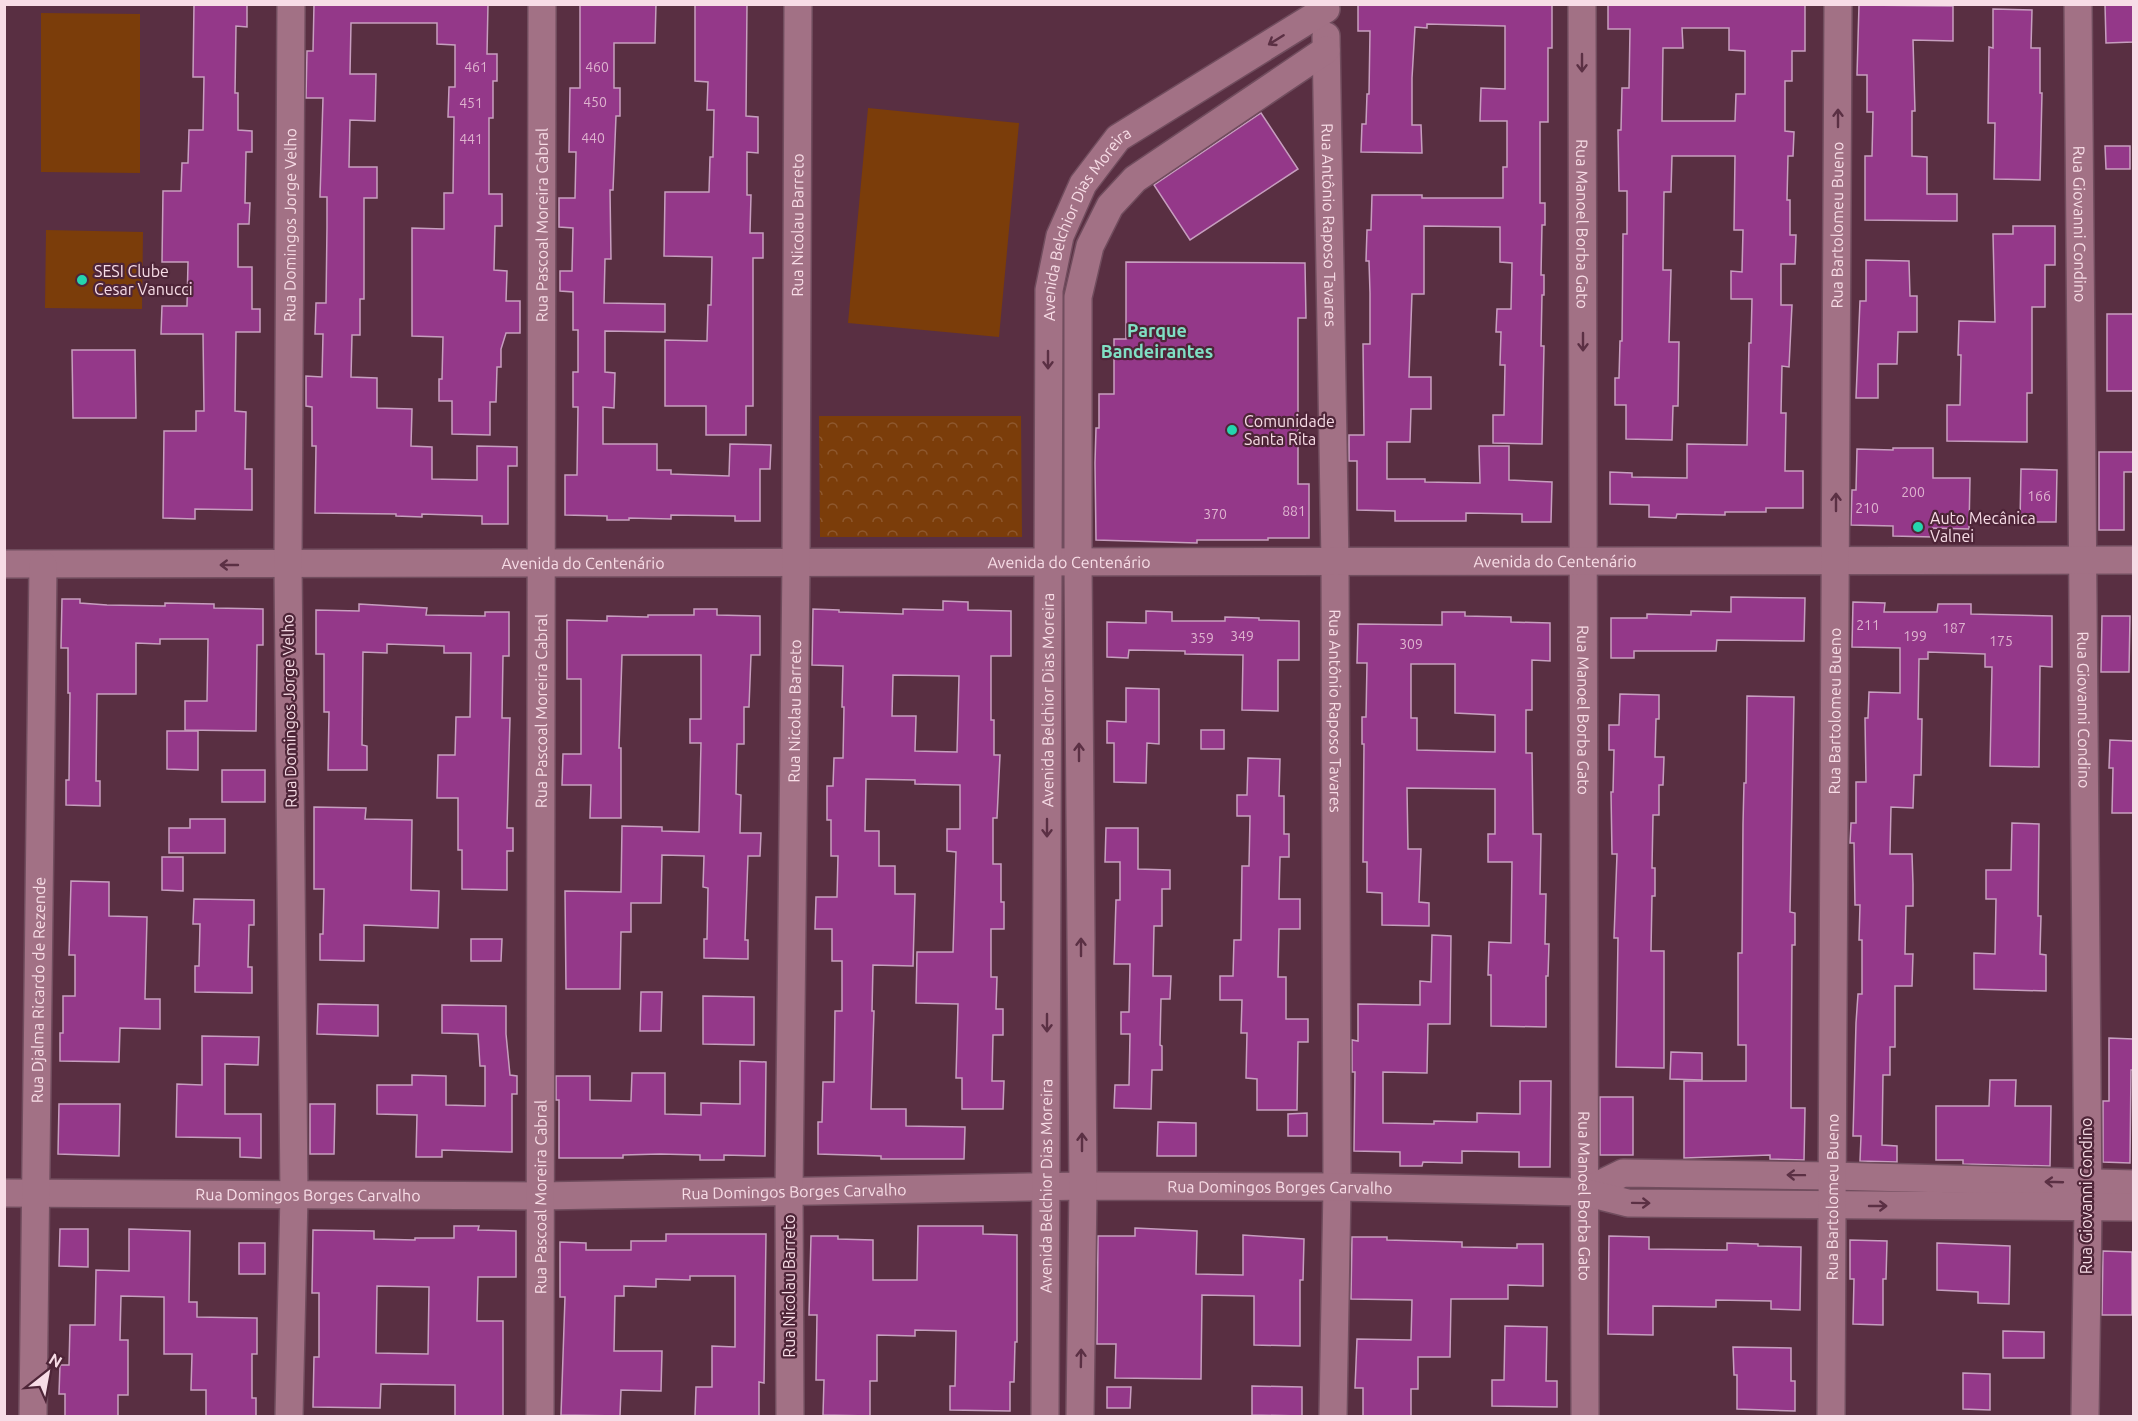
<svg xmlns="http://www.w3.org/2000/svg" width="2138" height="1421" font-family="Ubuntu,sans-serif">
<defs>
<pattern id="park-crowns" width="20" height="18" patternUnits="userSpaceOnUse" patternTransform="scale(1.5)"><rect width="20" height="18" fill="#7b3d0a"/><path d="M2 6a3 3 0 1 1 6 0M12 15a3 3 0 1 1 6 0" fill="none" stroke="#8e582e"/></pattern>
</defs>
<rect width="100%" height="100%" fill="#592f42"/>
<path fill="url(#park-crowns)" d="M819 416H1021L1022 537H820Z"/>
<g fill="#7b3d0a">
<path d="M41 13 140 14V173L41 172Z"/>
<path d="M868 108 1019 123 999 337 848 323Z"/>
<path d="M46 230 143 232 142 309 45 308Z"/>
</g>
<g fill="#943889" stroke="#c79ebf" stroke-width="1.5" fill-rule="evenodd">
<path d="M194 4H247V27L236 26 235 93H238V130L252 131V152H246L245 203H250L249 224H238V267H252V309H260V332H236L235 411 246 412 245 469H252V510L195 509V519L163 518 164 431H196V411H204L203 334H161L162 306H187L188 262H162L163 191H181L182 163H188L189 130H203L204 77H193Z"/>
<path d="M314 4H488L487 54H497V81H493V118H489V194H502V226H495L494 270 507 271 506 301H520V333H506L501 349V367H497L496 402H490V435L452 434V401H439V379H442L443 337 412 336V228L444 229V193H453L454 117H448L449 87H455V45L437 44V23H351L350 74H376L375 121 350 120 349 167H377V198H364V299H360V335H352L351 377 377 378V408L412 409 411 446 432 447V479L477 480V446L517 447V466H508V524H482V516L422 514V517L396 516V514L315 513 316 446H312V407L306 406V376L322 377 323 334H315L316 303H326L327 227V197H320L323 98H306L307 51H313Z"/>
<path d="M580 4H656L655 43H614V88H620V116H616L613 190H610L611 259H605L604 303 665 304V332L605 331V372L615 373 614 408 603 407V444H657V470H671V474L729 476 730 444 771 445 770 469H760V521H735V516L671 515V519L629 518V520H607V516L565 515V475H577L578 407H573V372H578V330H573V292L560 291V271H572L573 228 559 227V198H575L576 152H569L570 88H580Z"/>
<path d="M695 4H747L746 116 758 117V153L747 152V195H751L750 233H763V258H753V406H746V435H706V406H665V340L707 341 708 305H711L712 257 664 256 665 192H709L710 157H713L714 110H707L708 82 695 81Z"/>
<path d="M1358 4H1552V48H1548V122H1540V203H1545V225H1542L1541 275H1544V295H1542L1541 346H1544L1542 444 1493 443V415H1504L1505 365H1500L1501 332H1496L1497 309H1511L1512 263 1500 262V227L1424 226V294H1412L1409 377H1431V409H1411L1410 442H1387V479H1425V482L1480 483 1479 446H1509V480L1552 482 1551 522H1522V514L1466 513V521H1395V511L1357 510V461H1349V435H1364L1363 344H1370V293L1369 261H1366L1367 230H1371L1372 195H1422V198H1503V167H1507V121H1480L1481 88 1505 89V26L1427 24V28L1415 27 1412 78V125H1421L1422 153 1361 152 1362 124H1366L1367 94H1369L1370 31H1358Z"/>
<path d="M1608 4H1805V51H1792V81H1785V131L1794 132 1793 156H1788L1787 200H1790V235H1796L1795 264H1781V305H1792L1789 367 1782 366 1781 413H1786L1785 471H1803V508H1766V512H1725V515L1677 514 1676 518 1649 517V505L1610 504V472L1632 473V477L1687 478V444L1747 445 1749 343H1751L1752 299H1731V271L1742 272 1743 230H1734L1735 156H1672L1671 192H1664L1663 270H1671L1669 342H1679L1678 406H1673L1672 440 1626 439V405H1615V378H1619L1620 341H1622L1623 234H1627V191H1619L1618 130H1621L1622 88H1629L1630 29H1608ZM1682 28H1729V50L1745 51V94H1736L1735 121H1662L1663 48H1683Z"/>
<path d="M2105 4H2133V42L2106 43Z"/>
<path d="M1859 5 1953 6V41L1913 40 1915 111H1912V156L1927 157V194H1957V221L1865 220V156H1872L1873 112H1867V75H1857Z"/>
<path d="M1993 9 2032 10 2031 48H2040V93H2042L2040 180 1994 179 1995 123H1988L1989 47 1993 48Z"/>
<path d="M1261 113 1298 169 1190 240 1154 185Z"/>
<path d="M2105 146H2130V169H2106Z"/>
<path d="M2013 226H2055V265H2045V307H2032V393H2027V442L1947 441V405H1960L1961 355H1958L1959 321 1995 322 1993 234H2013Z"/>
<path d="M1866 260 1909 261 1910 296H1917V332H1898L1897 364H1878V398H1856L1860 301H1866Z"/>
<path d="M1126 262 1305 263 1306 318H1298V484H1309V538H1268V540H1197V543L1096 540 1095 463 1096 428H1099V394H1114V339H1126Z"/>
<rect x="2107" y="314" width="26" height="77"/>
<path d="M72 350H135L136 418H73Z"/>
<path d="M1893 448H1933V478H1970L1969 529 1933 528V537L1893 536V526L1851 525 1852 490H1856L1857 449 1893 450Z"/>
<path d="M2099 452H2133V472H2124V530H2099Z"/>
<path d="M2021 469 2057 470 2056 522H2020Z"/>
<path d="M1731 597 1805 598 1804 641 1717 640 1716 651H1634V658H1611V618H1647V614L1691 615V611L1731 612Z"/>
<path d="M62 599H80V603L107 605 165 606V603L214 604V608L263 609V645H257L256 731 185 730V701H207L208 639H160V644L136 643V694H97L96 781H100V806L66 805V780H69L70 693H68V648H61Z"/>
<path d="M943 601 968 602V610L1011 611V656H991V720H994V755H1000L997 818H993V864H1001V902H1004V929H991V977H997L996 1009H1003V1035H993L992 1081H1004L1003 1109H962V1078H956L958 1004 916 1003 917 952H953L956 852 947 851V829H960V785L915 784V780L866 779 865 831H879V866H895V894H915L913 966 873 965 872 1011H874L871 1109H906V1126L965 1127 964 1159H881V1156L818 1154V1122H822L823 1082H834L835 1011H842V961H832V929H815L816 897H837L838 856H831V820H827V786H833L834 758H843L844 707H842L843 666 812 665 813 609 839 610V612L903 614V609L943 610ZM893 675 959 676 957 752 915 751 916 716H892Z"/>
<path d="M1853 602 1885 603 1884 612H1937L1938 604H1971V614L2052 616V667L2040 666 2039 767 1990 766 1992 667H1985V654L1928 652V659H1919L1918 719H1922L1921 775H1914L1913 808 1891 807 1890 854H1912L1913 884V906H1906L1905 954H1913L1912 986H1895V1047H1890V1075H1883L1882 1145 1897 1146V1162L1860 1161 1861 1136H1853L1856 1023 1858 994H1862V940H1859L1860 905H1855L1854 843H1850L1851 823H1856V782H1866L1865 718H1868L1869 692 1900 693V648L1852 647Z"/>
<path d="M359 604 427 608 426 615 485 616V612H509V656H503L502 718H510L507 828H513V851H507V890L462 889V850H458V798H437L438 755H455L456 717H470L471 653H444V646L387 644V653L363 652 362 745 367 746V770H328L329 712H324V654H316V610L359 611Z"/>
<path d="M694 609H717V615L760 616V655H751L749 707H744V744H737L736 794 741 795 740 833H761L760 856H748L745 940H748V959L704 958V939H707L708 888 703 887 704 856 662 855 661 903H631V932H621L620 989H566L565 891 621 892 622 826 662 827V831L699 832 701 743H690V719H701V655H622L619 748H621V818H590L591 785H562L563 754H581V679H567V620L607 621V616L648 617V615H694Z"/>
<path d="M1146 611 1172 612V621H1225V617L1259 618V620L1299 621V660H1278V711L1242 710 1243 655 1185 654V651L1129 650 1128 658 1107 657V622L1146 623Z"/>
<path d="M1442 612H1465V616L1511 617V622L1550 623V661L1532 660V710H1526V753H1532L1533 834H1541L1540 894H1546L1545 944H1549L1548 976H1546V1027L1491 1026V975H1488L1489 942 1511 943 1512 862H1488V834H1495V789L1407 788 1408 849H1421L1419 902 1429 903V926L1382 925V893L1367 892V862H1363L1364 744H1362V717H1366L1367 663H1357L1358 624 1442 625ZM1411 664H1455V713L1495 715V752L1417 750V718H1411Z"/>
<path d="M2102 616H2130L2129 672H2101Z"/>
<path d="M1126 688 1159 689V744L1147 743 1146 783 1114 782V743H1107V721L1126 722Z"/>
<path d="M1620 694 1659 695V719H1656L1655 757H1664L1663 785H1659V815H1653L1652 868H1655V896H1652L1651 951H1664V1068L1616 1067 1618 938H1614L1617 854H1612L1611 792H1613L1614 750H1609V725H1619Z"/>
<path d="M1747 696 1794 697 1790 912 1795 913V945H1792L1791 1108H1805L1804 1160 1770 1159V1155L1684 1158V1081H1746V1045H1738V953H1742L1743 824 1744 783H1746Z"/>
<rect x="1201" y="730" width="23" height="19"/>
<path d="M167 731H198V770L167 769Z"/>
<path d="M2110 740 2133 741V813H2112L2113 768H2109Z"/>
<path d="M1248 758 1280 759 1279 796H1284V834H1289V857H1280L1279 899H1300V929H1279L1278 977H1286V1019H1308V1042H1298L1297 1110H1257V1079L1246 1078 1247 1033H1241L1242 1000H1220V976H1233L1234 940H1241L1242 866H1249L1250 816H1237V795H1247Z"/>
<rect x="222" y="770" width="43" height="32"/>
<path d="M314 807 366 808 365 819 412 820 411 890 439 891 438 928 364 925V961L320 960V934H323L324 889H314Z"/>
<path d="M190 819H225V853H169V828H190Z"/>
<path d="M2012 823 2039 824 2038 916H2041L2040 954 2046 955V991L1974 989V953L1995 954 1996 899H1986V870H2011Z"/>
<path d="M1106 828H1138V869L1170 870V889H1162V926H1154L1153 976H1171L1170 999H1161L1160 1045 1162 1046V1070H1152L1151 1109 1114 1108 1115 1085H1129L1130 1034H1121V1012H1129L1130 964H1114L1116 900H1120V862H1105Z"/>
<path d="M162 857H183V891L162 890Z"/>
<path d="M71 881 109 882V916L147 917 145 999H160V1029L120 1028 119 1062 60 1061V1033H63V996H75V955H69Z"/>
<path d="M194 899 254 900V925H249L248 967H252V993L195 992V966H199L200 924H193Z"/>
<path d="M1432 935 1451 936 1450 1024H1428L1427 1073 1383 1072V1123L1434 1124V1121L1477 1122V1113L1520 1114V1081H1551L1550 1167H1519V1152L1462 1151V1163L1423 1162 1422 1166H1400V1152L1354 1151 1355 1072H1352V1040L1358 1041V1004L1420 1005V981L1431 982Z"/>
<path d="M471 939H502L501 961H471Z"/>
<path d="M641 992H662L661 1031H640Z"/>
<path d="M703 996 754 997V1045L703 1044Z"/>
<path d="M318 1004 378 1005V1036L317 1034Z"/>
<path d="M442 1005 506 1006V1034L510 1075 517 1076V1094H512V1152L442 1150V1157H416L417 1115 377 1114V1085H412V1075L446 1076V1105L485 1106V1066H480L478 1034 442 1033Z"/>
<path d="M202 1036 259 1037 258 1065 225 1064V1114H261V1158L240 1157V1138L176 1137 177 1084 202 1085Z"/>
<path d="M2109 1038 2133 1039V1070H2131L2130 1163 2103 1162V1101H2109Z"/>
<path d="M1671 1052 1702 1053V1080L1670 1079Z"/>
<path d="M740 1061 766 1062 765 1156 724 1155V1160H700V1155L660 1154 623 1155V1158H559V1100H556V1076H590V1100L631 1101 632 1073H665V1114L701 1115V1103L740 1104Z"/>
<path d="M1990 1080H2016L2015 1106H2051L2050 1166 1963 1164V1160H1936V1106H1989Z"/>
<rect x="1600" y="1097" width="33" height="58"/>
<path d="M59 1104H120L119 1156 58 1154Z"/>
<path d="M310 1104H335L334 1154H310Z"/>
<path d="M1307 1113V1136H1288V1114Z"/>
<path d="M1158 1122 1196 1123V1156H1157Z"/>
<path d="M454 1226H479L478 1230 516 1231V1277H478L477 1321H503V1416H455V1385L381 1384 380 1408 313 1407 314 1357H319V1293H312L313 1230 374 1231V1239L415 1240V1238H454ZM377 1286 429 1287 428 1354 376 1353Z"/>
<path d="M918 1226H983V1234L1017 1235V1342H1015L1014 1382H1010V1411L950 1410V1386H955L956 1331 915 1330V1336L877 1335V1381H870V1416L823 1415 824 1380H816L817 1315H809L811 1236H838V1239L873 1240V1280H917Z"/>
<path d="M1135 1228 1197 1231 1196 1274 1243 1275V1235L1304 1239 1303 1280H1300V1346L1254 1345V1296L1202 1295 1201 1379 1115 1378 1116 1344H1097L1098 1236H1135Z"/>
<path d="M60 1229H88V1267L59 1266Z"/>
<path d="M129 1229 190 1231 189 1302H197V1317L257 1318V1354H252V1398H256V1416H206V1390H191L192 1354H164V1297L121 1296 120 1340H128V1395H118V1416H65V1394H59L60 1365H69L70 1325H95L96 1270 129 1271Z"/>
<path d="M666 1234H766L764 1383 759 1382V1416H695L696 1387H712V1346L735 1347V1276H690V1280L656 1279V1287L624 1286V1296H615L614 1351H662L661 1391 621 1390 620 1416 561 1415 565 1297H560V1242L586 1243V1250H631V1241H666Z"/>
<path d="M1609 1236 1649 1237V1249L1727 1250V1243L1758 1244V1246L1801 1247 1800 1310 1771 1309V1301L1716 1300V1307L1653 1306V1335L1608 1334Z"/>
<path d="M1352 1237H1387V1240L1462 1242V1247L1517 1248V1244H1543V1286L1508 1285V1299H1451L1450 1357H1418V1389H1411V1416H1363V1388H1355L1357 1339 1411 1340 1412 1300 1351 1299Z"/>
<path d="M1850 1240 1887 1241 1886 1279H1883V1325L1853 1324 1854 1279H1850Z"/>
<rect x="239" y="1243" width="26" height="31"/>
<path d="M1937 1243 2010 1246 2009 1304 1978 1303V1292L1937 1290Z"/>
<path d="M2103 1251 2132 1252V1315H2102Z"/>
<path d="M1505 1326 1547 1327 1546 1381H1557V1407L1492 1406V1380H1504Z"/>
<path d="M2003 1331 2044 1332V1358H2003Z"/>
<path d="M1733 1347 1791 1348V1381H1795V1411L1737 1409V1375H1734Z"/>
<path d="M1963 1373 1990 1374V1410L1963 1409Z"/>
<path d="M1252 1386 1302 1387V1416L1252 1415Z"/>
<path d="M1107 1387H1131L1130 1408H1107Z"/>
</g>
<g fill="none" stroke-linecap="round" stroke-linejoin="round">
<defs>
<g id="minor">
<path id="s1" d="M1582 4 1585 1416"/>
<path id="s2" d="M2078 4 2088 1206 2085 1416"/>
<path id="s3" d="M1326 36 1335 561 1337 1187 1333 1416"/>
<path id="s4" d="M4 564 2134 560"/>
<path d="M1584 1192 1623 1173 1832 1176 2134 1184"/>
<path id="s5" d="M4 1193 541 1196 1083 1186 1337 1187 1584 1192 1628 1203 2134 1207"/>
<path id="s6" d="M33 1416 43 565"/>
<path id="s7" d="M289 1416 294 1195 288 564 291 4"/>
<path id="s8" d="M540 1416 542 4"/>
<path id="s9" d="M790 1416 789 1192 796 563 798 4"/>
<path id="s10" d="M1045 1416 1049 290 1060 236 1083 184 1118 138 1326 9"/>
<path d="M1080 1416 1083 1186 1078 563V297L1090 246 1110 206 1135 179 1326 50"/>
<path id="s11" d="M1831 1416 1838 4"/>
</g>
</defs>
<use href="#minor" stroke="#714d5e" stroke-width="30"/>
<use href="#minor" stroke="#a27185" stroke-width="27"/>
</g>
<defs><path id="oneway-shaft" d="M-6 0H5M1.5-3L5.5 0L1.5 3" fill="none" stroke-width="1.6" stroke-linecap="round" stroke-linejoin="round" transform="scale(1.5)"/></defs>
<g stroke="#5b3044">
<use href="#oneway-shaft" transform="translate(1276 40) rotate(148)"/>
<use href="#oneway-shaft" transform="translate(1582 63) rotate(90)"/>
<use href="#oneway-shaft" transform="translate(1838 118) rotate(-90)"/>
<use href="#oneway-shaft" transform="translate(1583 342) rotate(90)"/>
<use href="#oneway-shaft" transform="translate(1048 360) rotate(90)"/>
<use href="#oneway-shaft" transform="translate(1836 502) rotate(-90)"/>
<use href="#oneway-shaft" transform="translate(229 565) rotate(180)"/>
<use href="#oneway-shaft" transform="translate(1079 752) rotate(-90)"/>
<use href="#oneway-shaft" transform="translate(1047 828) rotate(90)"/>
<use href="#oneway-shaft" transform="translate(1081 947) rotate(-90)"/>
<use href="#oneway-shaft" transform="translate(1047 1023) rotate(90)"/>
<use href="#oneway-shaft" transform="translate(1082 1142) rotate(-90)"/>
<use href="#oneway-shaft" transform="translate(1796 1175) rotate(-179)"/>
<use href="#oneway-shaft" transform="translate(2054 1182) rotate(-178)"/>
<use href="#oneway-shaft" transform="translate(1641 1203) rotate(1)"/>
<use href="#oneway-shaft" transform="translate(1878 1206)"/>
<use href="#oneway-shaft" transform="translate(1081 1358) rotate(-89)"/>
</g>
<g fill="#25d5ae" stroke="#4e2538" stroke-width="2">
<circle cx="82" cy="280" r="6"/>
<circle cx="1232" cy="430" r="6"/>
<circle cx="1918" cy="527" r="6"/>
</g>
<g text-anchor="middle" stroke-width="4.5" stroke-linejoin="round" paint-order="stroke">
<g font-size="14" fill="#deb3cf">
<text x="476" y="72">461</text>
<text x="597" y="72">460</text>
<text x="595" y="107">450</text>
<text x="471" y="108">451</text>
<text x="593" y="143">440</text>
<text x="471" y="144">441</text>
<text x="1913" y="497">200</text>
<text x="2039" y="501">166</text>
<text x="1867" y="513">210</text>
<text x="1294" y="516">881</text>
<text x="1215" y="519">370</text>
<text x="1868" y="630">211</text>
<text x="1954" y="633">187</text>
<text x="1242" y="641">349</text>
<text x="1915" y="641">199</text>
<text x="1202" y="643">359</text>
<text x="2001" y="646">175</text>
<text x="1411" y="649">309</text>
</g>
<g font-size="16" fill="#f7dce6" stroke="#4e2538">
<text dy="6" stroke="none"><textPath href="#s7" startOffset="1191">Rua Domingos Jorge Velho</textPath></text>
<text dy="6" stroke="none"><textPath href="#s8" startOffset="1191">Rua Pascoal Moreira Cabral</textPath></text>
<text dy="6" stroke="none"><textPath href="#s9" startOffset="1191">Rua Nicolau Barreto</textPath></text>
<text dy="6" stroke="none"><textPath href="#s3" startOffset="189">Rua Antônio Raposo Tavares</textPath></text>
<text dy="6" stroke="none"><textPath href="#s1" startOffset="220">Rua Manoel Borba Gato</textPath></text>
<text dy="6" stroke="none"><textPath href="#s11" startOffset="1191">Rua Bartolomeu Bueno</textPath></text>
<text dy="6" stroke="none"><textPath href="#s2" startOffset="220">Rua Giovanni Condino</textPath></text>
<text dy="6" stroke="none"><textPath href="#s10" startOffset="1202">Avenida Belchior Dias Moreira</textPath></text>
<text dy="6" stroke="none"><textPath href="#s4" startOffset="1551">Avenida do Centenário</textPath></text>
<text dy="6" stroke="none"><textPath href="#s4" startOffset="1065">Avenida do Centenário</textPath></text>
<text dy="6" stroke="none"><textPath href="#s4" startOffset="579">Avenida do Centenário</textPath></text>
<text dy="6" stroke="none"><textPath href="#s10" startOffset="716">Avenida Belchior Dias Moreira</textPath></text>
<text dy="6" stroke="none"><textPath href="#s3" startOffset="675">Rua Antônio Raposo Tavares</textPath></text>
<text transform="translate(289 711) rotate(-91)" y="6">Rua Domingos Jorge Velho</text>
<text dy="6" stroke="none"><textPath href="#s8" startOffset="705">Rua Pascoal Moreira Cabral</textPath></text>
<text dy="6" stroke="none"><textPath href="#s9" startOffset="705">Rua Nicolau Barreto</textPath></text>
<text dy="6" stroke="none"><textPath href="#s1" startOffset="706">Rua Manoel Borba Gato</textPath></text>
<text dy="6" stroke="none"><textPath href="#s11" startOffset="705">Rua Bartolomeu Bueno</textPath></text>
<text dy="6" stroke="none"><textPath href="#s2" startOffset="706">Rua Giovanni Condino</textPath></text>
<text dy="6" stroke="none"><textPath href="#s6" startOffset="426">Rua Djalma Ricardo de Rezende</textPath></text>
<text dy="6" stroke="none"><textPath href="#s10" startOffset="230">Avenida Belchior Dias Moreira</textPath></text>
<text dy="6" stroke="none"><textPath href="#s5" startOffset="1276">Rua Domingos Borges Carvalho</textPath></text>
<text dy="6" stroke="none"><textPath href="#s5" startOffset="790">Rua Domingos Borges Carvalho</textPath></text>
<text dy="6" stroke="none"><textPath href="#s5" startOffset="304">Rua Domingos Borges Carvalho</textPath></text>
<text dy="6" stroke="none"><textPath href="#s1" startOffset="1192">Rua Manoel Borba Gato</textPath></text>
<text dy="6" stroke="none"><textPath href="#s11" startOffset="219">Rua Bartolomeu Bueno</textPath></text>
<text transform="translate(2086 1196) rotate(-90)" y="6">Rua Giovanni Condino</text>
<text dy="6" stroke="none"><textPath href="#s8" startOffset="219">Rua Pascoal Moreira Cabral</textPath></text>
<text transform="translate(789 1286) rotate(-90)" y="6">Rua Nicolau Barreto</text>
</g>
<g font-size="16" fill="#f7dce6" stroke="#4e2538" text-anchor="start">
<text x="94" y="277">SESI Clube<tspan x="94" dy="18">Cesar Vanucci</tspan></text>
<text x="1244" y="427">Comunidade<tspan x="1244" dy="18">Santa Rita</tspan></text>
<text x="1930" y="524">Auto Mecânica<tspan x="1930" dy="18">Valnei</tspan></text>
</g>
<g font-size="18" font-weight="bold" fill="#80e0c4" stroke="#4e2538">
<text x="1157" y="337">Parque<tspan x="1157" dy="21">Bandeirantes</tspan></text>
</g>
</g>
<rect width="2138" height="1421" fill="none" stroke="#f7dce6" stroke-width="12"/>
<g transform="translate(48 1373) rotate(31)" stroke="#4e2538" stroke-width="4.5" paint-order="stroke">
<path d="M0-4.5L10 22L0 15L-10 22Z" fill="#f7dce6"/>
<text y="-9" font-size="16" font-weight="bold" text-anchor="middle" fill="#f7dce6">N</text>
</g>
</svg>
